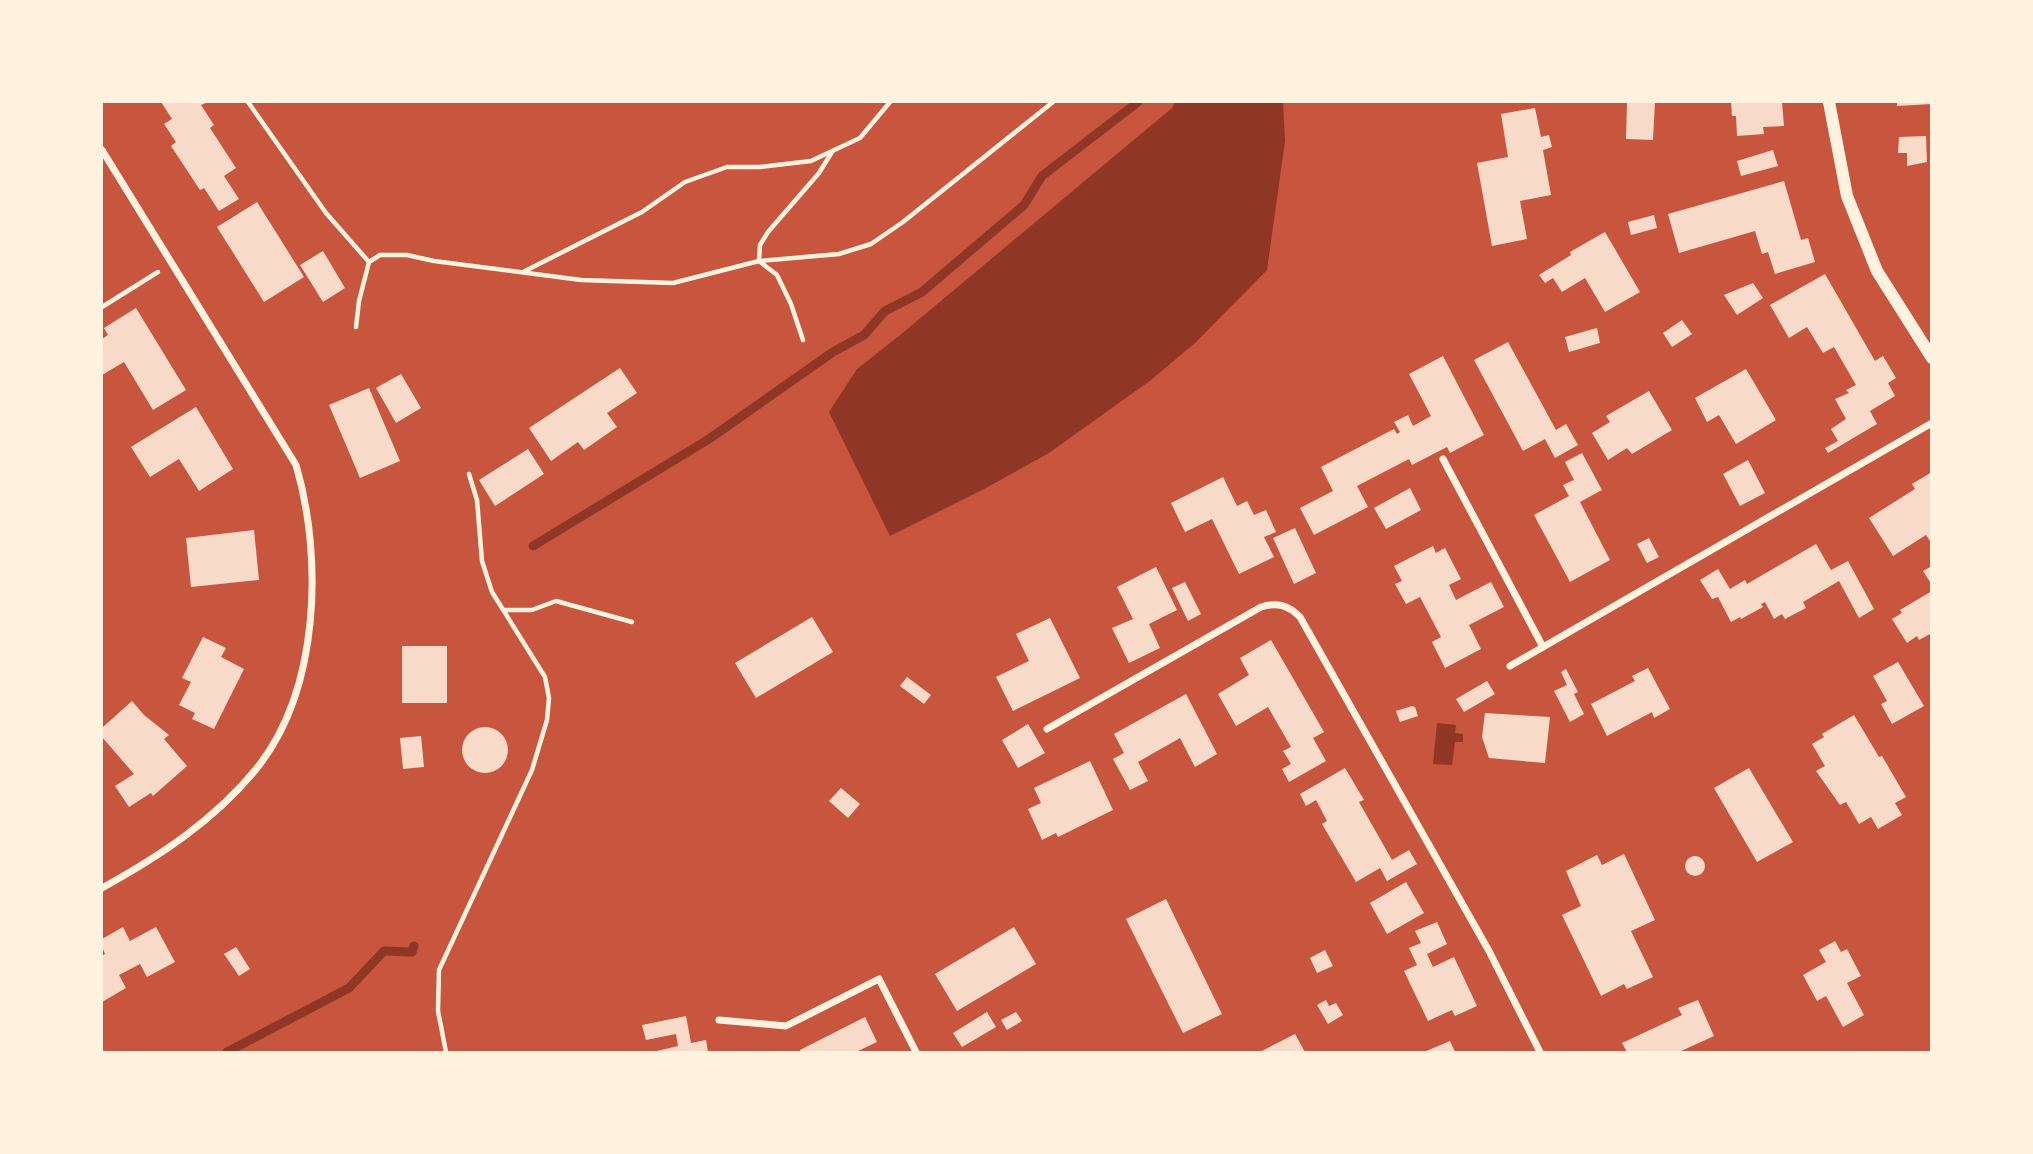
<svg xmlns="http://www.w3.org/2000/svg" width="2033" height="1154" font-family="'Noto Sans',sans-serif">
<rect width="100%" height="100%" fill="#c8553d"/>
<g fill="#8f3625">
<path d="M1175 102H1283L1285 141 1267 270 1195 343 1151 380 1049 453 984 489 890 536 829 412 857 369 899 336 1172 108Z"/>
<path d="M1437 723 1456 725 1455 733 1463 734V742H1455L1452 765 1433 764Z"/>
</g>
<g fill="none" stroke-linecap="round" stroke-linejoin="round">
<g stroke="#8f3625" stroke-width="9">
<path d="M533 546 709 439 833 352 864 335 885 311 922 292 1024 205 1042 176 1138 102"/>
<path d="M227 1052 349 988 384 951 412 952 414 946"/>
</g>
</g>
<g fill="#f7dbc8">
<path d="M161 102H208L201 105 214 125 210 128 236 168 224 176 239 199 219 211 204 188 200 190 171 146 176 142 164 124 172 119Z"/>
<path d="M1627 102H1655L1653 140 1626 139Z"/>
<path d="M1731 102H1782L1784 126 1763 127 1764 134 1737 136 1736 116H1732Z"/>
<path d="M1897 102H1932V104L1897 106Z"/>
<path d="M1535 108 1541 137 1549 135 1552 147 1543 150 1551 195 1520 201 1527 239 1492 246 1477 163 1508 157 1501 114Z"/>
<path d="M1926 136 1927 162 1907 166V153H1898L1899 137Z"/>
<path d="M1773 150 1778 166 1741 176 1737 161Z"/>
<path d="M1784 181 1801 240 1808 238 1815 262 1775 274 1768 252 1762 254 1755 231 1679 253 1668 214Z"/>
<path d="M257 202 304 277 264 302 217 227Z"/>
<path d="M1654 215 1657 228 1631 235 1628 222Z"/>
<path d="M1605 232 1640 292 1605 312 1585 278 1562 292 1553 278 1545 283 1539 275 1571 255 1570 252Z"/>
<path d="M323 251 345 288 323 302 300 265Z"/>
<path d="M1825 274 1875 361 1883 356 1896 378 1888 383 1895 396 1870 411 1877 424 1828 453 1825 448 1838 441 1831 429 1846 419 1835 399 1849 393 1846 390 1856 385 1834 347 1823 353 1807 327 1789 338 1770 305Z"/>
<path d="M1753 283 1763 298 1737 315 1724 295Z"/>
<path d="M136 308 186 390 153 410 124 362 102 375V339L108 335 104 328Z"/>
<path d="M1682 320 1692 334 1672 347 1663 333Z"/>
<path d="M1597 328 1600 343 1569 352 1565 337Z"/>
<path d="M1508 342 1556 430 1566 424 1578 445 1555 458 1545 439 1523 451 1474 360Z"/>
<path d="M1443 356 1484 435 1450 453 1447 447 1412 465 1409 459 1357 486 1368 507 1314 535 1300 508 1333 491 1321 467 1394 429 1397 434 1400 432 1394 422 1408 415 1413 426 1431 416 1409 374Z"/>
<path d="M620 368 637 393 607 413 617 427 584 450 578 442 551 461 529 428Z"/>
<path d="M1746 369 1776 420 1736 444 1719 415 1707 422 1695 398Z"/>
<path d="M401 374 421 408 396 423 376 388Z"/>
<path d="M369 388 400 461 360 478 329 405Z"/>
<path d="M1649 391 1672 430 1632 454 1627 448 1608 460 1592 433 1610 422 1606 416Z"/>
<path d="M196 407 233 469 199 491 179 459 150 477 131 447Z"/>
<path d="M528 449 544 474 495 506 479 480Z"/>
<path d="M1582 453 1602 490 1580 502 1610 560 1570 582 1534 515 1569 496 1563 485 1574 480 1565 462Z"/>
<path d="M1748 460 1765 493 1740 506 1723 474Z"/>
<path d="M1932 472V544L1926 535 1893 556 1869 518 1915 489 1912 484Z"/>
<path d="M1223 477 1237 506 1247 501 1254 515 1266 510 1276 532 1264 537 1274 557 1239 574 1212 519 1185 532 1171 503Z"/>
<path d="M1410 488 1421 510 1386 529 1374 508Z"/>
<path d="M1295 528 1316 573 1294 584 1273 538Z"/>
<path d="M254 530 259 580 191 587 186 538Z"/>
<path d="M1649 538 1659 557 1647 563 1637 544Z"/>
<path d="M1816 544 1831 570 1848 561 1874 609 1859 618 1839 581 1803 602 1806 608 1785 619 1782 614 1774 619 1765 602 1761 604 1763 607 1741 619 1740 617 1731 622 1718 597 1712 599 1700 580 1718 569 1730 589 1745 580 1747 584Z"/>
<path d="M1433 546 1436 553 1445 548 1461 579 1449 585 1456 600 1491 582 1504 607 1469 625 1481 649 1445 668 1432 642 1441 637 1420 597 1406 604 1395 584 1402 581 1394 566Z"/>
<path d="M1932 566V585L1923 571Z"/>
<path d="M1156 567 1177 610 1149 624 1160 648 1129 663 1112 628 1133 619 1117 587Z"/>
<path d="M1185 582 1201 614 1188 621 1172 588Z"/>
<path d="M1932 591V633L1919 640 1917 636 1907 643 1892 619 1902 613 1900 610Z"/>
<path d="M812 617 833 652 756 698 735 663Z"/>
<path d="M1050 618 1080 678 1013 711 996 677 1029 661 1016 634Z"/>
<path d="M203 637 226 648 221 657 244 669 214 729 192 719 195 713 179 705 191 682 182 678Z"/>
<path d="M1271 640 1324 732 1313 738 1326 761 1289 782 1282 769 1291 764 1283 751 1291 747 1268 707 1236 726 1218 694 1249 675 1240 658Z"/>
<rect x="402" y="646" width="45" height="57"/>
<path d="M1898 662 1924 706 1892 724 1881 704 1887 701 1873 676Z"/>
<path d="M1648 668 1670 709 1654 718 1652 712 1607 736 1591 704 1635 681 1632 676Z"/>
<path d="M1566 669 1578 692 1574 694 1584 714 1570 722 1554 691 1567 685 1561 672Z"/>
<path d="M907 677 931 695 924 704 900 686Z"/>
<path d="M1487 681 1495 694 1464 712 1456 699Z"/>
<path d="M1186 694 1217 754 1195 767 1180 738 1138 762 1148 781 1130 790 1113 759 1124 753 1114 734Z"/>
<path d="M132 701 144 715 169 735 164 739 187 766 153 796 151 793 129 807 115 786 134 774 102 737V728Z"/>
<path d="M1412 706 1415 707 1418 716 1400 722 1396 711Z"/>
<path d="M1485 713 1550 717 1545 763 1489 758 1482 737Z"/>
<path d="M1854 715 1879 757 1882 756 1906 797 1895 803 1902 815 1878 829 1871 817 1859 824 1846 802 1840 805 1816 771 1825 766 1812 744 1824 737 1822 734Z"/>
<path d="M1028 724 1045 753 1018 768 1002 740Z"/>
<circle cx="485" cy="750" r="23"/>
<path d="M421 736 424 767 403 769 400 738Z"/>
<path d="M1090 761 1113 810 1058 837 1056 833 1042 840 1028 809 1041 803 1034 788Z"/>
<path d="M1345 768 1364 800 1359 802 1392 860 1409 850 1417 864 1387 881 1380 868 1356 882 1322 824 1327 821 1316 800 1306 806 1300 794Z"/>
<path d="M1749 768 1793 842 1757 862 1714 788Z"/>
<path d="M841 788 860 804 848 818 829 801Z"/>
<path d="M1624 854 1655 920 1631 931 1653 977 1627 989 1624 984 1601 996 1562 915 1581 906 1566 871 1597 855 1602 865Z"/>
<circle cx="1695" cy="866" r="10"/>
<path d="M1406 882 1424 913 1387 934 1370 903Z"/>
<path d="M1166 899 1222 1014 1183 1033 1126 919Z"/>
<path d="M1437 922 1447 944 1427 954 1433 967 1454 957 1477 1006 1455 1016 1452 1010 1428 1021 1404 971 1417 965 1409 948 1421 943 1415 931Z"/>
<path d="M123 927 130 941 156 927 175 962 147 977 140 964 119 975 126 988 102 1002V956L105 954 102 947V939Z"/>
<path d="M1014 927 1036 964 957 1011 935 974Z"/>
<path d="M1835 941 1841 952 1847 949 1861 976 1847 983 1864 1015 1843 1027 1826 996 1817 1001 1803 975 1826 962 1819 950Z"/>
<path d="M236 947 250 969 239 976 224 954Z"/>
<path d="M1325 950 1333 966 1317 973 1310 958Z"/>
<path d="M1326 1000 1329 1006 1336 1003 1343 1015 1328 1024 1317 1005Z"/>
<path d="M1698 1000 1714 1036 1679 1052H1627L1622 1043 1682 1015 1678 1008Z"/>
<path d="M987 1012 996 1027 962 1047 953 1033Z"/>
<path d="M1016 1012 1022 1021 1007 1030 1001 1020Z"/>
<path d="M686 1016 691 1043 706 1040 708 1052H653L678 1046 676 1034 646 1040 642 1025Z"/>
<path d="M865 1017 877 1042 856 1052H801L800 1050Z"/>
<path d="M1295 1034 1305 1052H1260Z"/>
<path d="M1450 1041 1455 1052H1424Z"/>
</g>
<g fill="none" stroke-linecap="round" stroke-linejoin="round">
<g stroke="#fff3e0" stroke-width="4.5">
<path d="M248 102 326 213 369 262"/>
<path d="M525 271 642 212 685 182 727 167H760L811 161 860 138 890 102"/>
<path d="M102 307 158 272"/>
<path d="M356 327 359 301 369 262 380 255H407L434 261 581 280 673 283 759 261 839 254 871 244 903 222 1053 102"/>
<path d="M803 340 791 304 777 275 759 261 760 245 768 232 819 173 832 152"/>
<path d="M505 610H532L556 601 632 622"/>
<path d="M446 1052 438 1011 439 970 532 770 547 720 549 698 545 677 492 592 482 561 477 500 469 474"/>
</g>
<g stroke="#fff3e0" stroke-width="7">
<path d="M102 150 296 465C323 557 320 689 257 768 215 820 160 856 102 888"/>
<path d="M1443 459 1543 647"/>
<path d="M1510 666 1932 423"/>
<path d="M1047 729 1261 607C1277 602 1288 605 1300 617L1489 951 1540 1052"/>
<path d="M719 1020 786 1026 879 979 916 1052"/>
</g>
<path stroke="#fff3e0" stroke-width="12" d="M1829 102 1847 196 1877 271 1932 358"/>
</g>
<rect width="2033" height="1154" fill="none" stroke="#fff3e0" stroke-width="206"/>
</svg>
